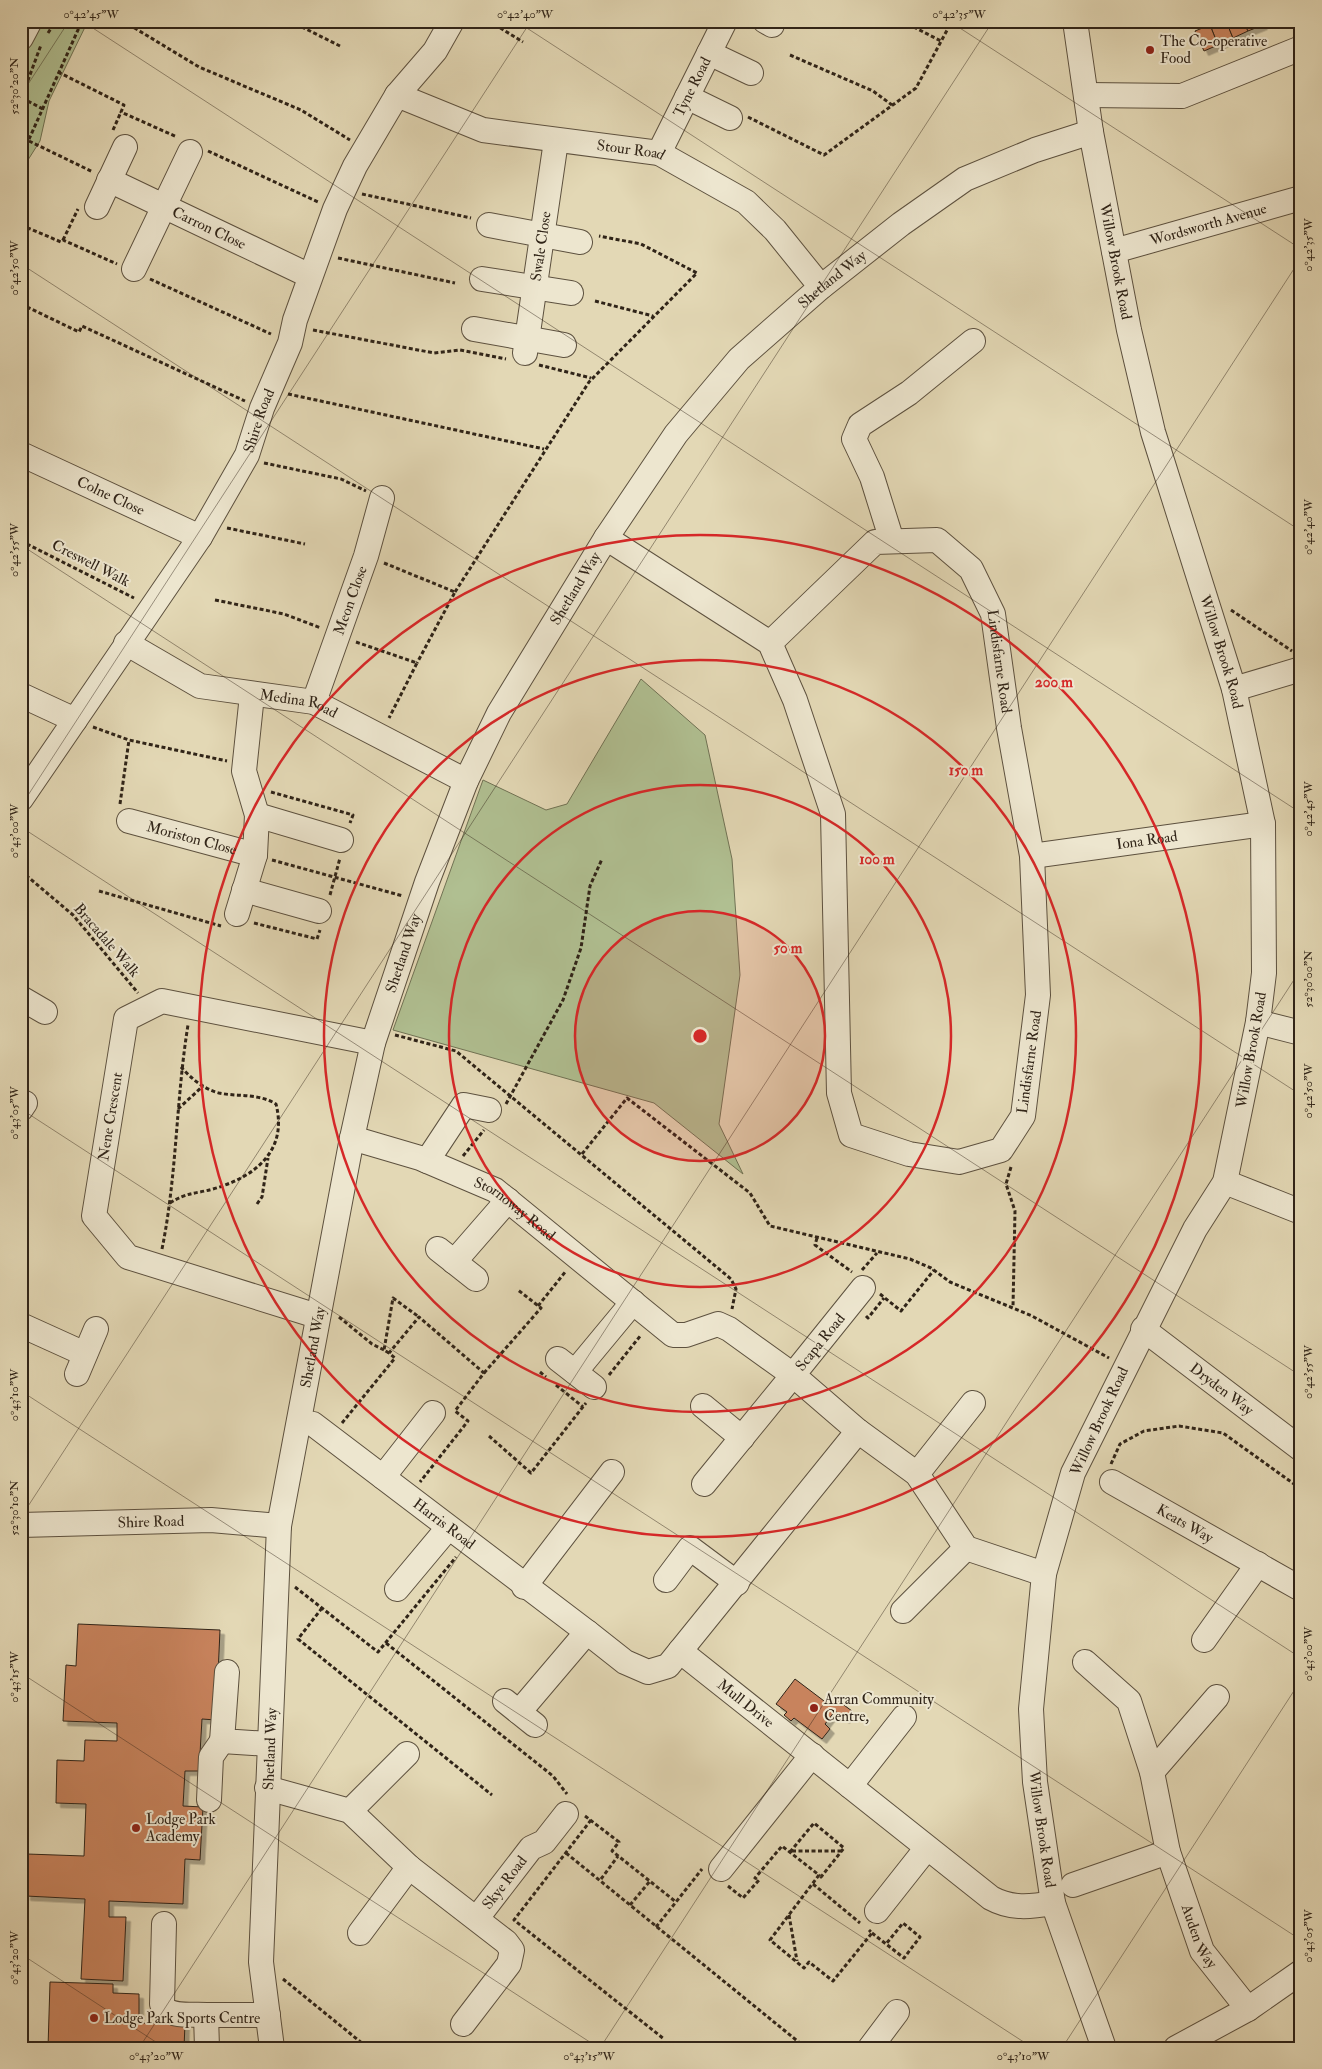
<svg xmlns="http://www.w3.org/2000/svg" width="1322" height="2069" font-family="'IM FELL Double Pica',serif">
<defs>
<filter id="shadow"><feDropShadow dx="4.5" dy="4.5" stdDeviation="0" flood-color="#0004"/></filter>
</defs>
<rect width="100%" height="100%" fill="#e3d8b5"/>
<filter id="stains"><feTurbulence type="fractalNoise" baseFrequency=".004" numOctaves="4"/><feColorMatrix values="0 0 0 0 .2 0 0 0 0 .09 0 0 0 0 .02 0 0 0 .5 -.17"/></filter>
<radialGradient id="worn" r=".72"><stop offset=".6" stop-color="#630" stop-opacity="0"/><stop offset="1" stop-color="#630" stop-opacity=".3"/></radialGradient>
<g fill="#b0bf91" stroke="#707254">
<path d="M21 21H88L49 101 40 141 21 171Z"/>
<path d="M641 679 705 735 732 859 740 975 719 1124 743 1174 654 1103 393 1030 483 780 546 810 567 804Z"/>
</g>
<g fill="#c8835d" stroke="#302418" filter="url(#shadow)">
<path d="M1218 21H1226L1233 38 1218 45 1210 25Z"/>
<path d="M1226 21H1243L1248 31 1233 38Z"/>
<path d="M1243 21H1261L1263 25 1248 31Z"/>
<path d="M1210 25 1218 45 1204 51 1195 31Z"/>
<path d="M78 1624 220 1630 216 1720 202 1719 199 1771H185L183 1806 203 1807 200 1860 185 1859 183 1904 109 1901V1917H126L123 1981 81 1979 85 1899 26 1896 27 1854 84 1856 86 1804 56 1803 57 1760 84 1761 85 1740 117 1741V1723L63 1721 66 1665 76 1666Z"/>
<path d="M795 1679 828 1704 833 1697 852 1711 845 1719 835 1711 825 1724 830 1729 822 1739 794 1718 791 1721 784 1715 787 1712 776 1704Z"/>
<path d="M50 1982 113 1984V1993L139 1994V2023L185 2024 184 2048H48Z"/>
</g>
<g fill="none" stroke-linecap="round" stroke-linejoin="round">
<defs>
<g id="minor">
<path d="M765 21 772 25"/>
<path id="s1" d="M1075 21 1091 132 1129 330 1153 432 1234 689 1263 824 1264 973 1258 1022 1225 1182 1195 1229 1073 1473 1044 1574 1031 1709 1035 1782 1053 1903 1104 2048"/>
<path d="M21 38 30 21"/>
<path d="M709 53 751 73"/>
<path id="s2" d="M397 95 483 130 659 153 746 202 775 230 821 287"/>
<path d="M1086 95 1182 96 1301 48"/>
<path d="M687 97 730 118"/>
<path id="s3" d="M659 153 725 21"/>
<path id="s4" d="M109 180 310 276"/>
<path d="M97 207 125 147"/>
<path d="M489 225 580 242"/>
<path id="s5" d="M1114 251 1301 198"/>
<path d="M134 269 190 152"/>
<path d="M482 279 571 293"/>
<path d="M474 329 564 345"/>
<path id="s6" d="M525 353 556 141"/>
<path id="s7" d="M21 454 200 537"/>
<path id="s8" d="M606 538 770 643 875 542 937 540 971 569 993 614 1009 728 1032 856 1038 995 1023 1116 1001 1150 959 1162 909 1154 851 1135 839 1093 833 814 795 700 770 643"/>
<path d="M892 541 872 477 854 439 860 425 909 393 973 341"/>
<path id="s9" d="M126 643 200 686 314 702 466 781"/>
<path d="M1234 689 1301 669"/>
<path d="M21 695 75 720"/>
<path id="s10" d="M314 702 366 556 382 498"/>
<path id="s11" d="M21 799 200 537 247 455 262 408 290 343 295 320 335 209 355 166 397 95 435 51 452 21"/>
<path d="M257 815 341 840"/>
<path id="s12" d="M129 821 255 855"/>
<path id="s13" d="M1032 856 1263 824"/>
<path d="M244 890 319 911"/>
<path d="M237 914 255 855 257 815 244 771 252 695"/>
<path d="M21 998 45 1012"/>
<path d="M1258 1022 1301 1033"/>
<path d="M21 1109 25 1103"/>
<path id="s14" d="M352 1138 420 1158 495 1190 673 1335H686L718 1324 729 1329 793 1375 704 1484"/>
<path d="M427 1161 464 1105 489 1110"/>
<path d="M1225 1182 1301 1212"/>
<path d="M438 1249 476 1279"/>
<path d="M454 1262 508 1200"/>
<path d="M863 1288 793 1375 858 1431 917 1474 966 1548 1044 1574"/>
<path id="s15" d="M317 1316 128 1257 94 1216 126 1019 162 1001 373 1043"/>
<path d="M21 1325 85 1354"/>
<path id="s16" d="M1143 1329 1301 1449"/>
<path d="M558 1359 594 1387"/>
<path d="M575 1372 633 1302"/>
<path d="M77 1374 96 1329"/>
<path d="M703 1406 742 1438"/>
<path id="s17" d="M299 1422 313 1424 587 1632 519 1712"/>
<path d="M917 1474 973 1403"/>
<path d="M383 1477 433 1413"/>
<path id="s18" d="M1112 1482 1301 1589"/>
<path id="s19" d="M21 1525 211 1520 279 1526"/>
<path d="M666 1580 690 1548 737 1583"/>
<path d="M524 1587 612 1472"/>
<path d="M397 1589 448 1528"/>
<path d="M903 1611 966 1548"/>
<path d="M587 1632 625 1662 648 1672 668 1666 858 1431"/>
<path d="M1204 1640 1258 1564"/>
<path id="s20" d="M680 1651 991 1898C1011 1909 1030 1907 1053 1903"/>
<path id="s21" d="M1085 1662 1129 1701 1152 1772 1168 1852 1202 1951 1248 2009"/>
<path d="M227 1672 222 1741 269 1744"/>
<path d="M505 1701 535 1725"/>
<path d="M1152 1772 1217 1697"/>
<path d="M850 1786 904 1717"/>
<path d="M267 1788 350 1811 409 1867 506 1942 512 1950 509 1964 463 2024"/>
<path d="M209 1800 211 1757 222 1741"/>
<path d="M350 1811 407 1754"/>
<path d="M721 1869 812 1755"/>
<path d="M1073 1885 1168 1852"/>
<path d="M877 1911 926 1849"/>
<path id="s22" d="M477 1918 531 1848 544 1842 566 1814"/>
<path d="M164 1924 162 2004C167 2018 193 2014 206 2015L207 2048"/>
<path d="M360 1933 409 1867"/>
<path d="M206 2015H268"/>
<path id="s23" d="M272 2048 261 1962 279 1526 352 1138 373 1043 427 882 466 781 499 713 606 538 676 434 739 359 821 287 901 224 965 179 1035 150 1091 132"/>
<path d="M870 2048 897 2012"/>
<path d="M1176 2048 1248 2009 1301 1972"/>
</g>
</defs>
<use href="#minor" stroke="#5d513f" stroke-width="26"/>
<g stroke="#302418" stroke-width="3" stroke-dasharray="4 2.5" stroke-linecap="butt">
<path d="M123 21 199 67 301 110 350 140"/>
<path d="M290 21 340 46"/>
<path d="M489 21 523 42"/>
<path d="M902 21 941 41"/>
<path d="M48 33 56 21"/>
<path d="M790 55 873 91 892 105"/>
<path d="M58 72 124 105 121 112 177 137"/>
<path d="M22 98 43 109"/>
<path d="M21 99 41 45"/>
<path d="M748 117 824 155 916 88 952 21"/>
<path d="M113 130 121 112"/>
<path d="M29 141 93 172"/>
<path d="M208 151 318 202"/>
<path d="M21 157 82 21"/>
<path d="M362 194 471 218"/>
<path d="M21 225 61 242 63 240 117 264"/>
<path d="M63 240 78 209"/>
<path d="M338 258 455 283"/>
<path d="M150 279 271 334"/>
<path d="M595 301 653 316"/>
<path d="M21 304 79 332 82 326 245 401"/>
<path d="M313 330 434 353 460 350 506 359"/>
<path d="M539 365 591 378"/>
<path d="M288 394 544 449"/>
<path d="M264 463 341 479 366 491"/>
<path d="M227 528 305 544"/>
<path d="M21 541 134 598"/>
<path d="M384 563 455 592 417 663"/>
<path d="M455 592 589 382 697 273 641 244 599 236"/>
<path d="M215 600 284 614 321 628"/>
<path d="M1231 610 1292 651"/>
<path d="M356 642 417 663 389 718"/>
<path d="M93 727 129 740 227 761"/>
<path d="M271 792 353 815 350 823"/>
<path d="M120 804 129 740"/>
<path d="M272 860 403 896"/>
<path d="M21 871 73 915 138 993"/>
<path d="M99 891 221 926"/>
<path d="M330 895 340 858"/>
<path d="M254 923 317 939 320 930"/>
<path d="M395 1035 456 1051 731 1279 736 1289 732 1309"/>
<path d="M506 1104 563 1000 581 948 590 886 602 859"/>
<path d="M178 1109 203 1086"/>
<path d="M582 1154 627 1098 750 1193 770 1226 910 1259 931 1268 950 1282 1032 1316 1109 1358"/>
<path d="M463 1156 484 1130"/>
<path d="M1011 1167 1006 1184 1015 1211 1013 1307"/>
<path d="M170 1203C187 1192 195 1194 213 1189 255 1177 288 1151 276 1104 258 1093 238 1097 219 1093 203 1089 191 1078 181 1067"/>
<path d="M257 1204 262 1197 268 1158"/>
<path d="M817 1238 815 1245 852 1272"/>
<path d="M162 1249C177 1175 176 1099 188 1025"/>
<path d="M862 1270 877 1253"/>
<path d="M880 1294 901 1311 934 1270"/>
<path d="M538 1306 566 1271"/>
<path d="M866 1316 868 1318 884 1298"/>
<path d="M339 1317 372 1344 384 1350"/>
<path d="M389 1353 384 1350 393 1298 419 1317"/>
<path d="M540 1372 546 1377"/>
<path d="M484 1373 541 1308 518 1290"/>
<path d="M609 1375 641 1335"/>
<path d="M556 1385 583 1407"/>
<path d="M342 1423 395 1358 389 1353 419 1317 484 1373 455 1411 468 1421 420 1482"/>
<path d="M489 1436 531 1473 586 1403"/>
<path d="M1111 1464 1120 1444 1144 1431 1179 1426 1223 1433 1301 1489"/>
<path d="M295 1587 378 1652 456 1557"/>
<path d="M322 1608 298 1639 492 1795"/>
<path d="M386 1643 553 1776 567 1794"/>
<path d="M585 1816 619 1842 612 1851 676 1902 702 1869"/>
<path d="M591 1820 514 1920 664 2039"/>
<path d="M792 1851H842"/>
<path d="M790 1852 814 1823 844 1848 821 1877 819 1875"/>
<path d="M566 1853 806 2048"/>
<path d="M601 1879 618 1856"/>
<path d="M813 1884 860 1923"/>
<path d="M728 1886 743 1898 759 1880 755 1878 782 1846 819 1875 770 1940 804 1968 809 1962 833 1981 872 1933 869 1930"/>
<path d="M630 1905 650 1881"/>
<path d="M789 1915 797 1961"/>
<path d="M656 1927 676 1902"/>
<path d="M872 1933 904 1958 920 1937 903 1923 886 1944"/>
<path d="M283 1979 368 2048"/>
</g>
<use href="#minor" stroke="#ede6cf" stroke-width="24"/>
</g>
<path fill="none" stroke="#302418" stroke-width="1" stroke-opacity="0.45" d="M82 21 1301 813M516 21 1301 531M949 21 1301 249M21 95 69 21M21 264 1301 1095M21 545 1301 1376M21 806 531 21M21 827 1301 1658M21 1109 1301 1940M21 1391 1033 2048M21 1517 993 21M21 1673 599 2048M21 1954 165 2048M139 2048 1301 258M600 2048 1301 969M1062 2048 1301 1680"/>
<circle cx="700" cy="1036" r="125" fill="#d62828" fill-opacity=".12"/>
<g fill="none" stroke="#d62828" stroke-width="2.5">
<circle cx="700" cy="1036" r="125"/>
<circle cx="700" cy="1036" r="251"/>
<circle cx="700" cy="1036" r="376"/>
<circle cx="700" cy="1036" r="501"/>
</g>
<g fill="#8f2418" stroke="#ede6cf" stroke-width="2">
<circle cx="1150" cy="50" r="5"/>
<circle cx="814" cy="1708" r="5"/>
<circle cx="136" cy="1828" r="5"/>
<circle cx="94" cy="2018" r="5"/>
</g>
<g text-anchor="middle" stroke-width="4" stroke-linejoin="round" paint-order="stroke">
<g font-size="15" fill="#302418" stroke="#ede6cf" text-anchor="start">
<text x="1160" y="46">The Co-operative<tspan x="1160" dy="17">Food</tspan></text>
<text x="824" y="1704">Arran Community<tspan x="824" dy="17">Centre,</tspan></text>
<text x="146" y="1824">Lodge Park<tspan x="146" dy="17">Academy</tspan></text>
<text x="104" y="2023">Lodge Park Sports Centre</text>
</g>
<g font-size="15" fill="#302418" stroke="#ede6cf">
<text dy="5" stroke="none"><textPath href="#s3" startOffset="74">Tyne Road</textPath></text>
<text dy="5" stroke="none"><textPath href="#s2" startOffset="242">Stour Road</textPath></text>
<text dy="5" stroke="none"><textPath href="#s5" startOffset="98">Wordsworth Avenue</textPath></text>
<text dy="5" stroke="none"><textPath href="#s4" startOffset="111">Carron Close</textPath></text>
<text dy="5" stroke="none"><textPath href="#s6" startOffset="108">Swale Close</textPath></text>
<text dy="5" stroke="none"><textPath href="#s1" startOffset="244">Willow Brook Road</textPath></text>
<text dy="5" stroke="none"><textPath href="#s23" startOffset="1920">Shetland Way</textPath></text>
<text dy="5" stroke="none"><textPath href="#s11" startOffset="448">Shire Road</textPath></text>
<text dy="5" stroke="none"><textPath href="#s7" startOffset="99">Colne Close</textPath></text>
<text transform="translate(91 563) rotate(27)" y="5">Creswell Walk</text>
<text dy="5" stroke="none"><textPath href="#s23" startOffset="1515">Shetland Way</textPath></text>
<text dy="5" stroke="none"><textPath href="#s10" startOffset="108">Meon Close</textPath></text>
<text dy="5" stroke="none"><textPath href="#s1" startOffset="649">Willow Brook Road</textPath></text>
<text dy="5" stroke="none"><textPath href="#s8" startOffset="545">Lindisfarne Road</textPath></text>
<text dy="5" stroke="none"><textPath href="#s9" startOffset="186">Medina Road</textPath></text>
<text dy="5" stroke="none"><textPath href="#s12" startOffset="65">Moriston Close</textPath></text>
<text dy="5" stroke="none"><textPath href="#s13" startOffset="116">Iona Road</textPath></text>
<text transform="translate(107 940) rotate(49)" y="5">Bracadale Walk</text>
<text dy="5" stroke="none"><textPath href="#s23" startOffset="1110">Shetland Way</textPath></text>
<text transform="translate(1251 1050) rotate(-80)" y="5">Willow Brook Road</text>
<text transform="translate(1029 1062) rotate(-82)" y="5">Lindisfarne Road</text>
<text dy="5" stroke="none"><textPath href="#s15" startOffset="352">Nene Crescent</textPath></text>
<text dy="5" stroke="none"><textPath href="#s14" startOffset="179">Stornoway Road</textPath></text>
<text transform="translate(820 1342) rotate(-51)" y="5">Scapa Road</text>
<text dy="5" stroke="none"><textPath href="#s23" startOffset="705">Shetland Way</textPath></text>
<text dy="5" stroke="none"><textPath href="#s16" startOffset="99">Dryden Way</textPath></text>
<text transform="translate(1099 1421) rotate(-65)" y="5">Willow Brook Road</text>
<text dy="5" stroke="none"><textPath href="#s19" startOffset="130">Shire Road</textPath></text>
<text dy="5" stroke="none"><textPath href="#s18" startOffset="84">Keats Way</textPath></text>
<text dy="5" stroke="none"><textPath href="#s17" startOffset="179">Harris Road</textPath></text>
<text dy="5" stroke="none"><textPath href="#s20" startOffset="84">Mull Drive</textPath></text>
<text dy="5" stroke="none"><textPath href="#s23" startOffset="300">Shetland Way</textPath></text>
<text dy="5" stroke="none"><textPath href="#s1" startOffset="1878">Willow Brook Road</textPath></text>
<text dy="5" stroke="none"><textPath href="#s22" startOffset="45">Skye Road</textPath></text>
<text dy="5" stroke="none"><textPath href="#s21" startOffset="305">Auden Way</textPath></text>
</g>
</g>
<circle cx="700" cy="1036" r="8" fill="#d62828" stroke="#ede6cf" stroke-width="2.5"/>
<g font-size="15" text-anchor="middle" font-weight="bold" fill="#d62828" stroke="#ede6cf" stroke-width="4" stroke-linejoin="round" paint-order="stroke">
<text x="1054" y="687">200 m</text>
<text x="966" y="775">150 m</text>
<text x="877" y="864">100 m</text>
<text x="788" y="953">50 m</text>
</g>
<rect width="1322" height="2069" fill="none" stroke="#e3d8b5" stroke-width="55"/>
<rect x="28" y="28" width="1266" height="2014" fill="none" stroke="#302418" stroke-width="2"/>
<g font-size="12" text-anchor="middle" fill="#302418">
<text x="91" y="18">0°42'45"W</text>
<text x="525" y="18">0°42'40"W</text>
<text x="959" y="18">0°42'35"W</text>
<text transform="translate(14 86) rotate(-90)" y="4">52°30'20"N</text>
<text transform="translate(1308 245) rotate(-90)" y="4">0°42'35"W</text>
<text transform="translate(14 268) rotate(-90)" y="4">0°42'50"W</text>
<text transform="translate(1308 527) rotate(-90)" y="4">0°42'40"W</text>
<text transform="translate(14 550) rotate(-90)" y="4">0°42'55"W</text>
<text transform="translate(1308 809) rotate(-90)" y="4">0°42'45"W</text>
<text transform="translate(14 831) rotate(-90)" y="4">0°43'00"W</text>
<text transform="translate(1308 979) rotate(-90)" y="4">52°30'00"N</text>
<text transform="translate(1308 1091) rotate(-90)" y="4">0°42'50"W</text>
<text transform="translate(14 1113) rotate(-90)" y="4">0°43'05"W</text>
<text transform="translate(1308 1372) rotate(-90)" y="4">0°42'55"W</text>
<text transform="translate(14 1395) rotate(-90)" y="4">0°43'10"W</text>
<text transform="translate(14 1508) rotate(-90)" y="4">52°30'10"N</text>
<text transform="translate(1308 1654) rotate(-90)" y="4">0°43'00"W</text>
<text transform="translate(14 1677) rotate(-90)" y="4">0°43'15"W</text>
<text transform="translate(1308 1936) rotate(-90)" y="4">0°43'05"W</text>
<text transform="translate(14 1958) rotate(-90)" y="4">0°43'20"W</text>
<text x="156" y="2060">0°43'20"W</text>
<text x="589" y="2060">0°43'15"W</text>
<text x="1023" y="2060">0°43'10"W</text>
</g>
<rect width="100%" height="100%" filter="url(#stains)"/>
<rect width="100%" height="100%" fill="url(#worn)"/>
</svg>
